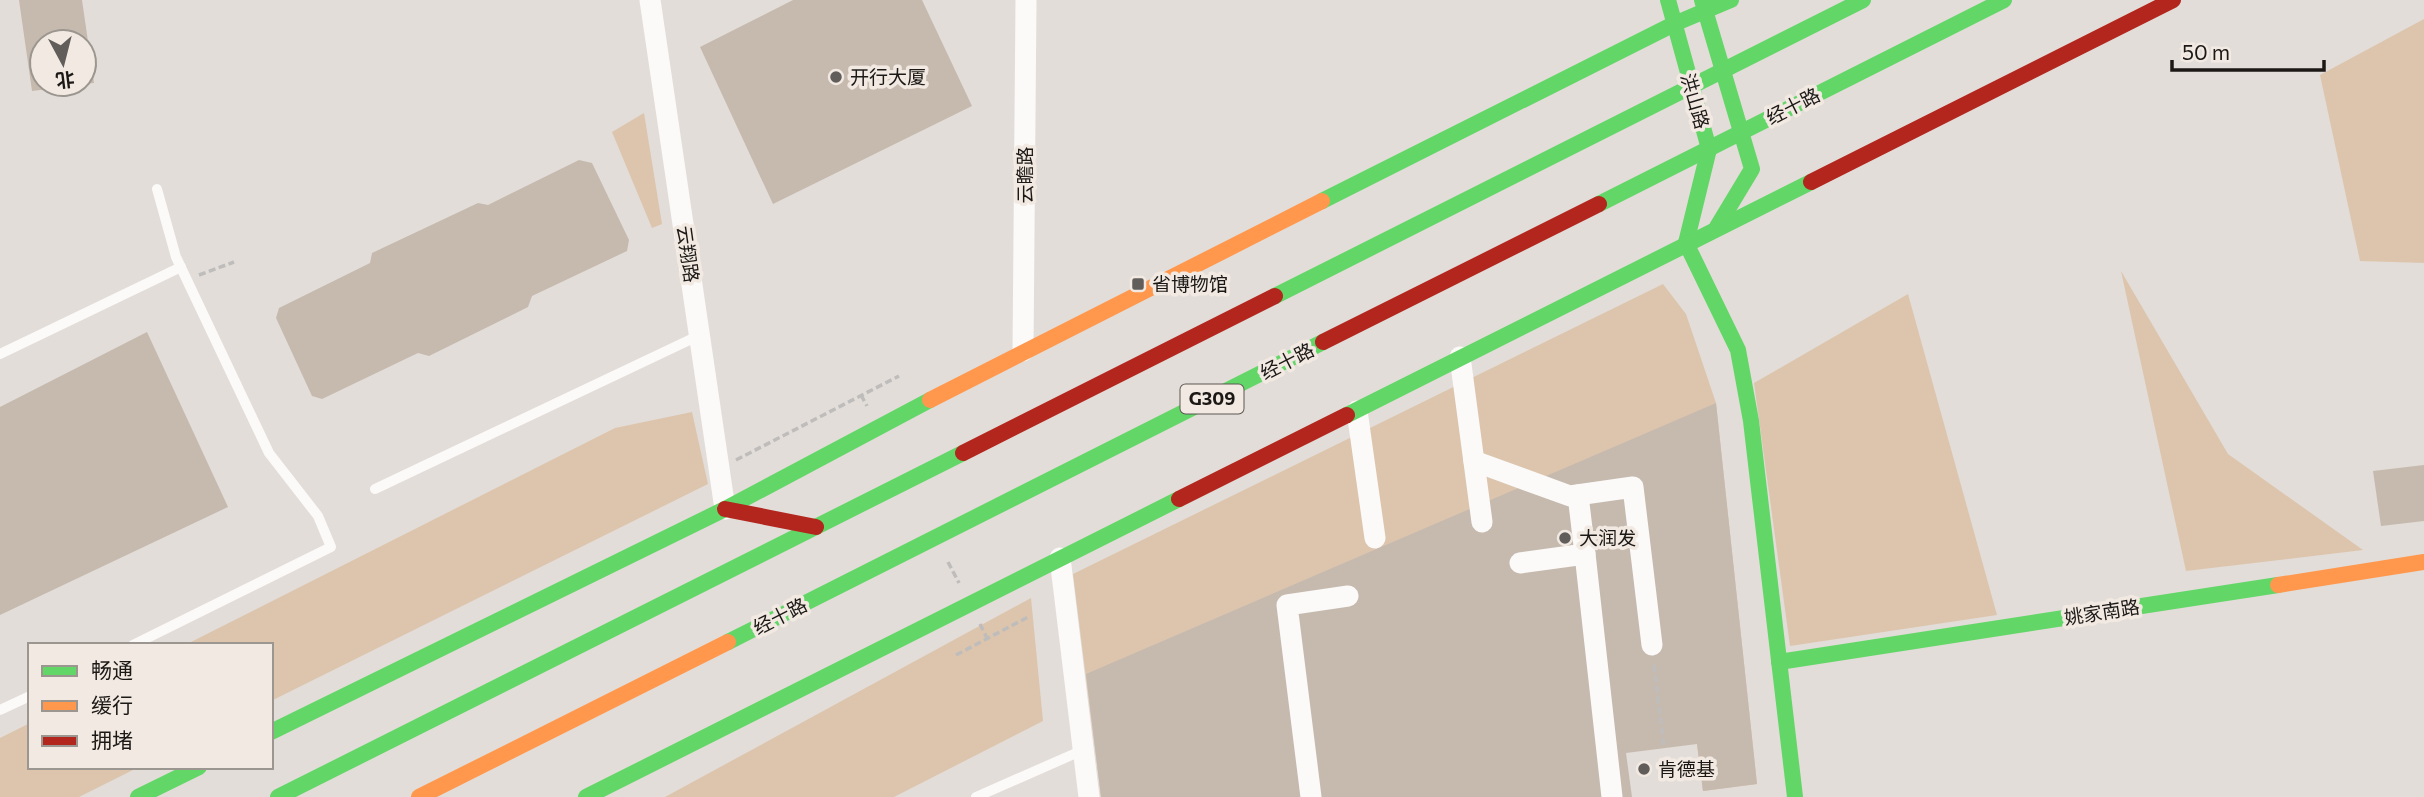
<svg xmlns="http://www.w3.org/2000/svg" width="2424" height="797" font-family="Commissioner,'Noto Sans SC',sans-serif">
<rect width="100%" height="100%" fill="#e2ddd8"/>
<g fill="#ddc5ad">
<path d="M2424 19V263L2360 261 2320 75Z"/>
<path d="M644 113 662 224 652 228 612 132Z"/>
<path d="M2121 271 2228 454 2363 550 2186 571Z"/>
<path d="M1663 284 1686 314 1716 403 1757 784 1703 791 1684 642 1594 651 1610 797H1101L1073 574Z"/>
<path d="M1908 294 1997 615 1790 646 1754 383Z"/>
<path d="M692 412 708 484 271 701V645H185L615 428Z"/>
<path d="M1031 598 1043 721 894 797H665Z"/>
<path d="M30 723V767H139L79 797H0V738Z"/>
</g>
<g fill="#c6baaf">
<path d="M19 0H82L94 83 84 84V42H42V84L73 86 32 91Z"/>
<path d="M793 0H922L972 106 773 204 700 47Z"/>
<path d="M579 160 592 163 629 240 627 251 532 296 528 307 429 356 418 353 322 399 312 396 276 318 279 308 370 263 372 253 478 203 488 205Z"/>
<path d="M147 332 228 507 0 615V407Z"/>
<path d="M1716 403 1757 784 1703 791 1697 744 1626 753 1632 797H1101L1086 674Z"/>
<path d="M2424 465V521L2381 526 2373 471Z"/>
</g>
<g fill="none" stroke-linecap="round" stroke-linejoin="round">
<g stroke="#bfbdbc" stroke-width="3.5" stroke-dasharray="7 3.5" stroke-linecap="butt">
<path d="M199 275 234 262"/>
<path d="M861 395 867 406"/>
<path d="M736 460 899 376"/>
<path d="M948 562 959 583"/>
<path d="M980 624 987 638"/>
<path d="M956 655 1030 616"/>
<path d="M1654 665 1664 748"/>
</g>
<g stroke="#fbfaf9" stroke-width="10">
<path d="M0 354 181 267"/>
<path d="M375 489 700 335"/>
<path d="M133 645 331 547 318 516 269 453 176 257 157 189"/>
<path d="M0 710 30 696"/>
<path d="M976 797 1083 750"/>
</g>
<g stroke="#fbfaf9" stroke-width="21">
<path d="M650 0 725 509"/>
<path d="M1023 351 1026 0"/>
<path d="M1460 357 1482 522"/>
<path d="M1357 411 1375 538"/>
<path d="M1474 461 1570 496 1633 487 1652 645"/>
<path d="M1578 495 1585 554"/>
<path d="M1060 558 1089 797"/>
<path d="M1520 563 1585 554 1612 797"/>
<path d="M1311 797 1287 605 1348 596"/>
</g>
<g stroke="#63d668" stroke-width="16">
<path d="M1668 0 1709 149 1686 243"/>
<path d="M1702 0 1752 169 1717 227"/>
<path d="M1322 201 1674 24 1731 0"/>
<path d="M1599 204 2004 0"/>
<path d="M1686 243 1738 350 1751 421 1795 797"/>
<path d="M1275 296 1863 0"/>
<path d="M1347 415 1811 182"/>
<path d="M728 642 1323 342"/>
<path d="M1779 662 2278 585"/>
<path d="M271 732 725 509 930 400"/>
<path d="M138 797 199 767"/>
<path d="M278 797 963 453"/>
<path d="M586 797 1179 499"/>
</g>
<g stroke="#ff974d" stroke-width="16">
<path d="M930 400 1322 201"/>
<path d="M2278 585 2424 562"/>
<path d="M419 797 728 642"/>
</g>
<g stroke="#b3261e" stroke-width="16">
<path d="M1811 182 2173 0"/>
<path d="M1323 342 1599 204"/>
<path d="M963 453 1275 296"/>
<path d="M1179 499 1347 415"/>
<path d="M725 509 816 527"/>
</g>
</g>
<g fill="#615d5a" stroke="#f2eae2" stroke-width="2.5">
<circle cx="836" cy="77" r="7"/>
<rect x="1131" y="277" width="14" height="14" rx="3.5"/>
<circle cx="1565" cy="538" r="7"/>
<circle cx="1644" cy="769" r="7"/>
</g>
<g text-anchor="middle" stroke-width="7" stroke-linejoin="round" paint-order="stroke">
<rect fill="#f2eae2" stroke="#5c5753" stroke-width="2" x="1180.5" y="384.5" width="63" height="29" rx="5"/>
<g font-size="18" font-weight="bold" fill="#1b1816">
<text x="1212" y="405">G309</text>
</g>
<g font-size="19" fill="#1b1816" stroke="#f2eae2" text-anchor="start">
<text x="850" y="84">开行大厦</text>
<text x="1152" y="291">省博物馆</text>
<text x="1579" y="545">大润发</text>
<text x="1658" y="776">肯德基</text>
</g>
<g font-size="19" fill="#1b1816" stroke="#f2eae2">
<text transform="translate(1695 101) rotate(74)" y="7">洪山路</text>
<text transform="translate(1793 106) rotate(-27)" y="7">经十路</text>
<text transform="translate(1025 175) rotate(-90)" y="7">云瞻路</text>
<text transform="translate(688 254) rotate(82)" y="7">云翔路</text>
<text transform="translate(1287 361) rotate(-27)" y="7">经十路</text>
<text transform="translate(2102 612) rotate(-9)" y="7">姚家南路</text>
<text transform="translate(780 616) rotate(-27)" y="7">经十路</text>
</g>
</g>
<rect x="28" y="643" width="245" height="126" fill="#f2eae2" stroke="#9c9690" stroke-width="2"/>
<rect x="42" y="666" width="35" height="10" fill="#63d668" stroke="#9c9690" stroke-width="2"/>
<text x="91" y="678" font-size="21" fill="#1b1816">畅通</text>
<rect x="42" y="701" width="35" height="10" fill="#ff974d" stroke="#9c9690" stroke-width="2"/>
<text x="91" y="713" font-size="21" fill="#1b1816">缓行</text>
<rect x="42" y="736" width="35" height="10" fill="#b3261e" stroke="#9c9690" stroke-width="2"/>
<text x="91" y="748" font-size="21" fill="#1b1816">拥堵</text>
<g transform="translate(63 63) rotate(173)"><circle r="33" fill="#f2eae2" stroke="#9c9690" stroke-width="2"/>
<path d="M0-5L12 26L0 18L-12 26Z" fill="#615d5a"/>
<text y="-10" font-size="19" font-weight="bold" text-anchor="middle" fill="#1b1816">北</text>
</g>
<path d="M2172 60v10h152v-10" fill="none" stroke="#1b1816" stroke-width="3.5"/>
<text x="2182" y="60" font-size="21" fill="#1b1816" stroke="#f2eae2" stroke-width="5" paint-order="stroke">50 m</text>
</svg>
